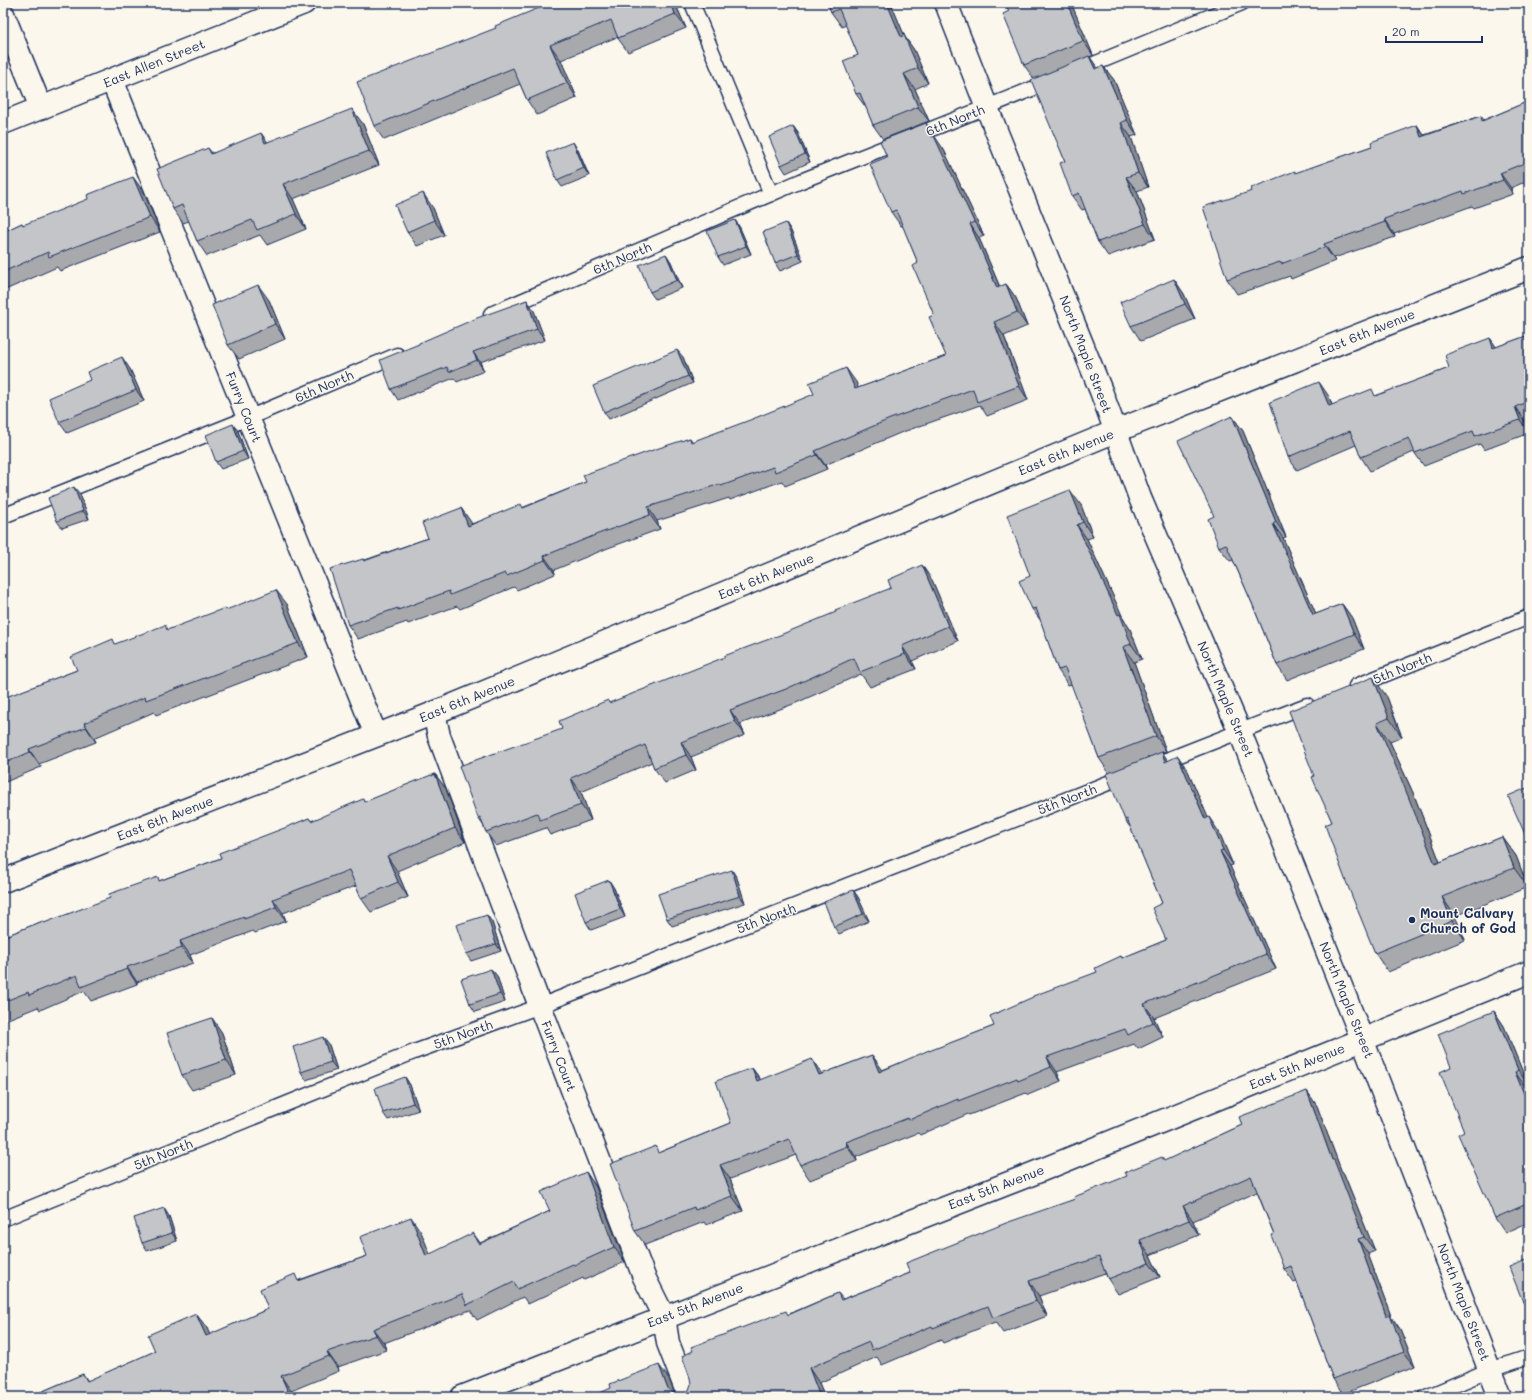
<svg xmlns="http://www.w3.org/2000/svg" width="1532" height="1400" font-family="Mali,sans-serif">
<rect width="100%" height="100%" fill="#fbf7ec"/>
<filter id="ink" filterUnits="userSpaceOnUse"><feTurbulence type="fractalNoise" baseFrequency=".025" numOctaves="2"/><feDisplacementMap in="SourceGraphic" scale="8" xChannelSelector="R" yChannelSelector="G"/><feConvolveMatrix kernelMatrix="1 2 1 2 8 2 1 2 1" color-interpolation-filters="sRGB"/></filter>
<g filter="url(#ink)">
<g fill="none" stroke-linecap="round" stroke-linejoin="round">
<defs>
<g id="lane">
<path d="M692 3 771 194"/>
<path d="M1077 71 1242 3"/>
<path d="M491 314 801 181 1052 81"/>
<path d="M3 516 248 418 397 355"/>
<path d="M1356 686 1529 617"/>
<path d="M1149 767 1307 705"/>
<path d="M3 1219 414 1052 540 1006 1126 776"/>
<path d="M1426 1397 1490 1370 1529 1357"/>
</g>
<g id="street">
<path d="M3 14 41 108"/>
<path d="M112 80 376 735"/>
<path d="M3 123 304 3"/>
<path d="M434 713 439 736 540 1006 644 1277 664 1317 668 1343 689 1397"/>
<path d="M462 1397 1032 1174 1529 972"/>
</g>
<g id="secondary">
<path d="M946 3 987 108 1101 391 1140 498 1240 732 1362 1039 1500 1397"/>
<path d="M3 881 434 713 1116 431 1529 268"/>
</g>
</defs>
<use href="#lane" stroke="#1b2f5e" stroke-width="17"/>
<use href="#street" stroke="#1b2f5e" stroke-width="25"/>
<use href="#secondary" stroke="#1b2f5e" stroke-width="25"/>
<use href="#lane" stroke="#fbf7ec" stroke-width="14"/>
<use href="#street" stroke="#fbf7ec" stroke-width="22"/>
<use href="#secondary" stroke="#fbf7ec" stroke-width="22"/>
</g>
<g fill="#a8a9ad" stroke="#1b2f5e">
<path d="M551 3H675L686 28 628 52 617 37 561 60 577 98 537 115 527 100 520 84 384 140 374 126 496 28Z"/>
<path d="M828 3H894L895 5 892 6 905 37 914 50 928 83 915 89 929 121 883 139 873 125 867 109 856 94 858 55 846 25 842 27 831 12Z"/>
<path d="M1005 3H1071L1093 55 1090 57 1097 68 1103 66 1114 80 1137 135 1131 137 1148 187 1137 191 1155 239 1108 256 1098 242 1085 209 1082 210 1072 196 1065 161 1034 79 1024 65 1009 11Z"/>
<path d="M1529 101V180L1511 188 1513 194 1474 208 1472 206 1394 234 1395 237 1334 258 1335 261 1291 279 1290 276 1237 294 1227 279 1252 191 1296 173 1372 146 1417 125 1424 135 1481 116 1484 120Z"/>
<path d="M363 124 379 165 293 199 306 229 267 245 260 235 207 256 197 241 189 221 183 223 173 209 208 148 212 153 268 142Z"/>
<path d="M793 126 798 133 810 162 786 173 781 165Z"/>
<path d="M935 137 937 141 944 150 984 236 979 238 1000 287 1006 284 1016 298 1027 326 1004 336 1028 400 987 416 980 405 900 433 825 465 827 469 785 486 782 481 730 500 729 498 657 521 660 529 608 548 554 570 555 574 517 590 514 587 460 609 457 606 408 624 407 622 358 639 348 625 363 559 365 560 428 538 461 508 471 524 524 507 586 482 690 438 693 442 856 382 858 388 946 356 918 263 903 226H901L891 212Z"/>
<path d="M578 150 589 176 562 187 557 180Z"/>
<path d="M144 192 160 232 60 271 57 267 3 291V232L22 223 24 225Z"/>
<path d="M433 208 444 235 417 246 407 232Z"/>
<path d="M735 220 740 228 751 254 723 265 718 257Z"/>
<path d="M786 223 791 231 803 261 780 271 775 263Z"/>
<path d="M666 254 671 262 682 288 655 299 650 292Z"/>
<path d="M1174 279 1184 294 1195 319 1141 341 1131 326Z"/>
<path d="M269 300 285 339 239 359 228 345Z"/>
<path d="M527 300 534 311 545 340 480 362 484 371 457 382 454 378 398 400 391 389 419 344Z"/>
<path d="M1529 335V418L1524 420 1529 433 1484 450 1480 444 1424 466 1414 452 1370 471 1361 457 1356 445 1297 470 1288 457 1328 395 1332 405 1376 396 1449 368 1490 338 1496 347Z"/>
<path d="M683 357 693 383 609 419 604 412Z"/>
<path d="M130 369 144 401 67 433 59 422 90 380Z"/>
<path d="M1232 416 1243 431 1286 537 1283 538 1316 614 1342 604 1352 618 1364 649 1287 680 1277 665 1252 603 1233 560 1230 561 1219 547 1214 516Z"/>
<path d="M238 431 248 459 221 469 216 462Z"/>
<path d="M80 494 89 519 62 528 57 521Z"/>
<path d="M1081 505 1093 537 1087 539 1124 620 1130 629 1142 659 1134 662 1166 751 1162 752 1168 761 1188 771 1208 818 1219 832 1233 865 1230 866 1276 969 1154 1018 1163 1037 1138 1049 1134 1044 1057 1072 1061 1081 1028 1095 1026 1093 969 1115 968 1114 920 1135 918 1133 856 1157 857 1161 810 1180 800 1165 796 1155 730 1179 743 1211 706 1225 704 1222 645 1245 635 1231 660 1152 731 1123 752 1068 761 1080 822 1074 872 1055 882 1070 994 1026 1097 972 1121 956 1122 958 1166 940 1162 903 1132 830 1125 820 1109 773 1099 758 1072 684 1068 685 1058 670 1041 621 1032 609 1030 576Z"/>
<path d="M932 580 958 641 912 661 916 669 870 687 861 674 796 703 740 724 745 735 691 757 696 770 665 783 654 768 652 762 581 792 591 820 550 835 546 828 496 846 486 832 483 825 478 818 562 729 610 703Z"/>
<path d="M287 604 308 657 156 715 154 712 94 738 96 742 39 764 41 767 3 783V691L7 697 77 670 116 644 168 630 227 610Z"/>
<path d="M1387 697 1402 737 1390 742 1414 795 1440 862 1502 837 1516 856 1528 887 1455 916 1465 940 1388 972 1375 953 1332 822 1314 776Z"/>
<path d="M435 774 446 789 465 842 397 871 408 897 371 912 361 898 356 886 283 913 286 921 255 933 253 931 190 955 193 963 137 982V984L91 1001 84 991 40 1010 38 1007 3 1021V937L43 921 45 923 221 858 309 818 311 821 365 802Z"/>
<path d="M737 878 745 903 672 926 667 919Z"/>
<path d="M614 888 625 917 591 930 586 922Z"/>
<path d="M853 890 858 897 869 921 839 934 834 927Z"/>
<path d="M492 922 501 951 471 961 466 954Z"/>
<path d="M491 969 497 976 505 1002 475 1012 470 1004Z"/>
<path d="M1494 1011 1504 1026 1528 1085 1525 1086 1529 1096V1222L1505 1233 1495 1218 1464 1131 1451 1067Z"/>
<path d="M212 1018 222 1033 236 1075 192 1090 182 1075Z"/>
<path d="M329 1045 337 1070 306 1080 301 1072Z"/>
<path d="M405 1077 410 1085 419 1110 388 1120 383 1113Z"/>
<path d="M1307 1091 1317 1106 1341 1170 1344 1174 1375 1251 1368 1254 1391 1316 1400 1329 1415 1366 1343 1394 1333 1379 1297 1282 1294 1283 1284 1269 1274 1234 1257 1192 1193 1221 1199 1235 1150 1255 1160 1277 1118 1294 1108 1279 1105 1273 1039 1296 1047 1316 1003 1333 995 1322 943 1343 941 1340 882 1365 877 1357 819 1383 825 1397H591L669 1379 674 1393 677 1395 684 1394 789 1314 838 1293 843 1299 910 1273 1075 1199 1165 1161 1242 1125Z"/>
<path d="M586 1172 596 1187 625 1262 584 1280 583 1278 528 1304 523 1297 477 1320 470 1310 384 1343 386 1350 338 1367 339 1371 291 1391 294 1397H29L83 1374 88 1381 155 1351 196 1314 207 1328 209 1335 268 1309 299 1280 367 1256 421 1232 430 1255 480 1243 550 1211Z"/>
<path d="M169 1216 177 1241 147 1251 142 1243Z"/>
<path d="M1529 1259V1311L1523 1302Z"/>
</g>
<g fill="#888a8d" stroke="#1b2f5e">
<path d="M671 3H675L686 28 675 14Z"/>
<path d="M887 3H890L892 6 905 37 914 50 928 83 918 68 901 37Z"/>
<path d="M1067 3H1071L1093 55 1083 41Z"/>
<path d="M550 45 561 60 577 98 567 83Z"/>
<path d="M1089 56 1100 71 1095 69Z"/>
<path d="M1103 66 1114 80 1137 135 1127 120Z"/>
<path d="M904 74 915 89 929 121 918 107Z"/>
<path d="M352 109 363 124 379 165 369 151Z"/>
<path d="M926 123 944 150 984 236 974 222 932 137Z"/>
<path d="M1121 123 1131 137 1148 187 1138 173Z"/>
<path d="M1417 125 1427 140 1421 137Z"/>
<path d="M793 126 798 133 810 162 805 154Z"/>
<path d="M261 133 272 148 265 143Z"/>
<path d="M573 142 578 150 589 176 584 168Z"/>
<path d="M1500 173 1511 188 1513 194 1503 180Z"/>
<path d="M133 177 144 192 160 232 150 217Z"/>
<path d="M1126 177 1137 191 1155 239 1145 224Z"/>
<path d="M283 184 293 199 306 229 296 214Z"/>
<path d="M423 193 433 208 444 235 434 220Z"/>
<path d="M1384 219 1394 234 1395 237 1385 222Z"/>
<path d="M735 220 740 228 751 254 746 246Z"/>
<path d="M786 223 791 231 803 261 798 254Z"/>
<path d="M970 224 979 238 1006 302 997 288Z"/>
<path d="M1324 244 1334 258 1335 261 1325 247Z"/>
<path d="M666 254 671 262 682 288 677 280Z"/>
<path d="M1174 279 1184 294 1195 319 1185 304Z"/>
<path d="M1006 284 1016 298 1027 326 1017 312Z"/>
<path d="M258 285 269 300 285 339 275 324Z"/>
<path d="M527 300 534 311 545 340 537 329Z"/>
<path d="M994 322 1004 336 1028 400 1019 386Z"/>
<path d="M1490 338 1499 351 1493 348Z"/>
<path d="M677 350 683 357 693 383 688 376Z"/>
<path d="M473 352 480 362 484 371 477 360Z"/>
<path d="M122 357 130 369 144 401 136 390Z"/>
<path d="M846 368 856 382 865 403 855 389Z"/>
<path d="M1319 382 1328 395 1338 419 1329 406Z"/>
<path d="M1515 407 1524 420 1529 433 1520 420Z"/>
<path d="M1232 416 1243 431 1286 537 1276 522Z"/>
<path d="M233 424 238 431 248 459 243 451Z"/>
<path d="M815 451 825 465 827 469 817 455Z"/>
<path d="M74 487 80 494 89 519 83 511Z"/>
<path d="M1070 490 1081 505 1093 537 1083 522Z"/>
<path d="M648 507 657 521 660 529 650 515Z"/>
<path d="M461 508 471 522 477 540 468 526Z"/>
<path d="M1273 524 1283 538 1323 630 1313 615Z"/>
<path d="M1077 525 1087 539 1124 620 1130 629 1142 659 1131 644Z"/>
<path d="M544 556 554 570 555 574 545 560Z"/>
<path d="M922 565 932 580 958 641 948 626Z"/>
<path d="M276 590 287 604 308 657 298 643Z"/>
<path d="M1342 604 1352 618 1364 649 1354 634Z"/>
<path d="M902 646 912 661 916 669 905 654Z"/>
<path d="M1123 647 1134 662 1166 751 1156 736Z"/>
<path d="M1373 677 1387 697 1402 737 1389 718Z"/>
<path d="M730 710 740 724 745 735 735 721Z"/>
<path d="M84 723 94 738 96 742 86 727Z"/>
<path d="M1377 723 1390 742 1414 795 1448 883 1435 864Z"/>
<path d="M681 742 691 757 696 770 686 755Z"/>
<path d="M29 749 41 767 30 752Z"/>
<path d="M1162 752 1172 767 1165 762Z"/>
<path d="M1178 756 1188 771 1215 834 1205 819Z"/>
<path d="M435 774 446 789 465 842 455 828Z"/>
<path d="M571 778 581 792 591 820 581 805Z"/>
<path d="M1209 817 1219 832 1233 865 1223 850Z"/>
<path d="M1502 837 1516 856 1528 887 1514 868Z"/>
<path d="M1220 851 1230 866 1276 969 1266 954Z"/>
<path d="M387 856 397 871 408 897 398 882Z"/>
<path d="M732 870 737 878 745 903 740 896Z"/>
<path d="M609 880 614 888 625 917 620 909Z"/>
<path d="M853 890 858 897 869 921 863 914Z"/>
<path d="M1442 897 1455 916 1465 940 1452 921Z"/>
<path d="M273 899 283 913 286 921 276 907Z"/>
<path d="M487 915 492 922 501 951 496 944Z"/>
<path d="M180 941 190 955 193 963 182 948Z"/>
<path d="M127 967 137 982V984L127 969Z"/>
<path d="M491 969 497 976 505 1002 500 994Z"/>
<path d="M1144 1004 1154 1018 1163 1037 1153 1022Z"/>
<path d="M1494 1011 1504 1026 1528 1085 1518 1070Z"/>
<path d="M212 1018 222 1033 236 1075 226 1060Z"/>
<path d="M323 1037 329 1045 337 1070 331 1062Z"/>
<path d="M872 1055 882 1069 889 1086 879 1072Z"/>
<path d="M1047 1057 1057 1072 1061 1081 1051 1067Z"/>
<path d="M812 1059 822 1074 819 1075Z"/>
<path d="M752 1068 762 1082 757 1081Z"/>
<path d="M1515 1072 1525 1086 1529 1096V1106Z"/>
<path d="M405 1077 410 1085 419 1110 413 1103Z"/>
<path d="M1307 1091 1317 1106 1341 1170 1344 1174 1375 1251 1364 1237 1332 1160Z"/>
<path d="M846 1142 856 1157 857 1161 847 1146Z"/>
<path d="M720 1165 730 1179 743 1211 732 1196Z"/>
<path d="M586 1172 596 1187 625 1262 614 1247Z"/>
<path d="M1183 1206 1193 1221 1199 1235 1189 1220Z"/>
<path d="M164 1208 169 1216 177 1241 172 1233Z"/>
<path d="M411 1217 421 1232 437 1271 426 1256Z"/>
<path d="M473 1233 484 1248 479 1244Z"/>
<path d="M1358 1239 1368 1254 1391 1316 1400 1329 1415 1366 1404 1352 1386 1316Z"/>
<path d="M1140 1240 1150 1255 1160 1277 1149 1263Z"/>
<path d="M1029 1281 1039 1296 1047 1316 1036 1301Z"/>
<path d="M196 1314 207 1328 217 1351 206 1336Z"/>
<path d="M373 1329 384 1343 386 1350 376 1335Z"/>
<path d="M327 1352 338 1367 339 1371 329 1356Z"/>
<path d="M659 1365 669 1379 676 1397H674L667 1387Z"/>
<path d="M809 1368 819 1383 825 1397H820Z"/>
<path d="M281 1376 291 1391 294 1397H290L289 1394Z"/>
</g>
<g fill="#c3c5c9" stroke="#1b2f5e">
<path d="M551 3H671L675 14 618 38 611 20 550 45 567 83 527 100 513 68 374 126 357 82 496 28 495 26Z"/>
<path d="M828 3H887L901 37 904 35 918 68 904 74 918 107 873 125 860 93 856 94 843 61 858 55 839 9 831 12Z"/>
<path d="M1005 3H1067L1083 41 1024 65 1003 14 1009 11Z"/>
<path d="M1089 56 1095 69 1103 66 1127 120 1121 123 1138 173 1126 177 1145 224 1098 242 1079 193 1072 196 1060 163 1065 161 1031 80Z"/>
<path d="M1529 101V161L1500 173 1503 180 1464 194 1463 191 1384 219 1385 222 1324 244 1325 247 1281 264 1280 262 1227 279 1203 207 1252 191 1251 188 1295 171V173L1372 146 1371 142 1417 125 1421 137 1481 116 1482 121Z"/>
<path d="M352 109 369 151 283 184 296 214 257 230 252 220 197 241 182 205 173 209 157 169 208 148 211 154 261 133 265 143Z"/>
<path d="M926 123 932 137 934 136 974 222 970 224 997 288 1006 284 1017 312 994 322 1019 386 977 402 973 389 890 419 815 451 817 455 775 472 773 467 721 486 720 484 648 507 650 515 598 534 544 556 545 560 507 576 505 573 450 595 449 591 398 610V608L348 625 330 569 363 559 364 561 428 538 422 523 461 508 468 526 521 504 523 508 586 482 583 475 653 450 690 438 691 442 750 420 814 394 809 383 846 368 855 389 946 356 929 317 934 315 913 266 918 263 896 210 891 212 870 164 887 157 880 141Z"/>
<path d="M793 126 805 154 781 165 769 137Z"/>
<path d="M573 142 584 168 557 180 546 153Z"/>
<path d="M133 177 150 217 49 257 48 252 3 272V232L22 223 23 225 88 199 87 195Z"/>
<path d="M423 193 434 220 407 232 395 205Z"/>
<path d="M735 220 746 246 718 257 707 231Z"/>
<path d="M786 223 798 254 775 263 763 232Z"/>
<path d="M666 254 677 280 650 292 639 265Z"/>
<path d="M1174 279 1185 304 1131 326 1120 302Z"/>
<path d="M258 285 275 324 228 345 212 305Z"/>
<path d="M527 300 537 329 473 352 477 360 449 372 447 367 391 389 380 360 419 344V343L477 318Z"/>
<path d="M1529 335V401L1515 407 1520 420 1475 436 1473 431 1415 453 1409 438 1361 457 1350 431 1288 457 1270 402 1319 382 1329 406 1372 389 1375 396 1449 368 1445 355 1490 338 1493 348Z"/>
<path d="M677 350 688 376 604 412 593 386Z"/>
<path d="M122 357 136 390 59 422 49 398 90 380 87 372Z"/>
<path d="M1232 416 1276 522 1273 524 1313 615 1342 604 1354 634 1277 665 1252 603 1226 544 1219 547 1208 519 1214 516 1178 441Z"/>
<path d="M233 424 243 451 216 462 206 435Z"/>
<path d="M74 487 83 511 57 521 48 498Z"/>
<path d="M1070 490 1083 522 1077 525 1118 615 1120 614 1131 644 1123 647 1156 736 1099 758 1065 668 1058 670 1036 608 1032 609 1019 581 1030 576 1007 515Z"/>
<path d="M922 565 948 626 902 646 905 654 860 672 854 658 786 689 730 710 735 721 681 742 686 755 654 768 645 745 571 778 581 805 540 820 537 813 486 832 480 817 478 818 459 766 562 729 559 721 608 700 609 703 725 657 724 656 780 635 836 612 835 610 891 588 888 580Z"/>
<path d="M276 590 298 643 146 700 145 697 84 723 86 727 29 749 30 752 3 764V691L6 697 77 670 71 657 113 639 115 644 165 625 167 630 225 608 226 610Z"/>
<path d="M1373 677 1389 718 1377 723 1400 776 1435 864 1502 837 1514 868 1442 897 1452 921 1375 953 1345 879 1325 825 1332 822 1312 777 1314 776 1289 711Z"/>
<path d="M1162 752 1165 762 1178 756 1205 819 1209 817 1223 850 1220 851 1266 954 1144 1004 1153 1022 1128 1035 1125 1029 1047 1057 1051 1067 1018 1081 1017 1078 958 1101V1099L909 1120 908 1118 846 1142 847 1146 800 1165 789 1139 720 1165 732 1196 695 1210 694 1207 635 1231 610 1164 656 1146 658 1153 731 1123 716 1081 752 1068 757 1081 812 1059 819 1075 872 1055 879 1072 929 1050V1051L994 1026 990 1016 1033 997V996L1097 972 1095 968 1121 956 1122 958 1166 940 1152 908 1162 903 1127 819 1125 820 1106 774Z"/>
<path d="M435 774 455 828 387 856 398 882 361 898 349 870 273 899 276 907 244 919V917L180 941 182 948 127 967V969L81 987 77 975 29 995 28 992 3 1002V937L43 921 44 923 110 898 109 894 158 877 159 881 221 858 219 853 287 827 309 818 311 821 363 799 364 802 431 775 432 776Z"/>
<path d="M1529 787V840L1528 841 1508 796Z"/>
<path d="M732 870 740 896 667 919 658 894Z"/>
<path d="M609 880 620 909 586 922 575 893Z"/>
<path d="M853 890 863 914 834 927 824 902Z"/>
<path d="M487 915 496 944 466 954 456 925Z"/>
<path d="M491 969 500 994 470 1004 461 979Z"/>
<path d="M1494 1011 1518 1070 1515 1072 1529 1106V1203L1495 1218 1458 1134 1464 1131 1440 1072 1451 1067 1438 1034Z"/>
<path d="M212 1018 226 1060 182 1075 167 1033Z"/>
<path d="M323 1037 331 1062 301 1072 293 1047Z"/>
<path d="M405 1077 413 1103 383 1113 375 1088Z"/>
<path d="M1307 1091 1332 1160H1334L1364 1237 1358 1239 1386 1316 1390 1314 1404 1352 1333 1379 1291 1266 1284 1269 1271 1235 1274 1234 1251 1176 1183 1206 1189 1220 1140 1240 1149 1263 1108 1279 1099 1257 1029 1281 1036 1301 993 1318 988 1306 933 1328 932 1326 872 1350 869 1342 809 1368 820 1397H591L611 1388 610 1384 659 1365 667 1387 671 1392 677 1395 684 1394 689 1390 691 1384 690 1378 682 1356 693 1351 691 1347 786 1311 788 1315 838 1293 841 1300 910 1273 906 1263 1006 1223 1075 1199 1074 1197 1127 1176 1125 1172 1162 1157 1164 1161 1242 1125 1239 1117Z"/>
<path d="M586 1172 614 1247 574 1265 573 1264 517 1289 514 1282 467 1305 462 1294 373 1329 376 1335 327 1352 329 1356 281 1376 289 1394 283 1397H29L83 1374 87 1381 155 1351 148 1335 196 1314 206 1336 268 1309 260 1289 295 1274 298 1281 367 1256 360 1237 411 1217 426 1256 473 1233 479 1244 550 1211 541 1192Z"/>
<path d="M164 1208 172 1233 142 1243 134 1218Z"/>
<path d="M1529 1259V1300L1523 1302 1509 1267Z"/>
</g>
</g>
<circle fill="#1b2f5e" stroke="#fbf7ec" stroke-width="1.5" cx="1412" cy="920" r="4"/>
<g text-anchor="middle" stroke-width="3" stroke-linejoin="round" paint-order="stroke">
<g font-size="13" fill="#1b2f5e" stroke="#fbf7ec">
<text transform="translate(154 63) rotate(-22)" y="5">East Allen Street</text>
<text transform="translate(955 120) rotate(-22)" y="5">6th North</text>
<text transform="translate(622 258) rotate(-23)" y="5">6th North</text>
<text transform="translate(1367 332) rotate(-22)" y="5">East 6th Avenue</text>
<text transform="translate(1086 354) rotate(69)" y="5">North Maple Street</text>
<text transform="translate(324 386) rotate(-23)" y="5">6th North</text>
<text transform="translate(244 407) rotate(68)" y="5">Furry Court</text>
<text transform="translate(1066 452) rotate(-22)" y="5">East 6th Avenue</text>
<text transform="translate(766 576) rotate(-22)" y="5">East 6th Avenue</text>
<text transform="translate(1402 668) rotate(-22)" y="5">5th North</text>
<text transform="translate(467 699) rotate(-22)" y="5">East 6th Avenue</text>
<text transform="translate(1226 699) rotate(67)" y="5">North Maple Street</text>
<text transform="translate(1067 799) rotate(-21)" y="5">5th North</text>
<text transform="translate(165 818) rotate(-21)" y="5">East 6th Avenue</text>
<text transform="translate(766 918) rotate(-21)" y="5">5th North</text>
<text transform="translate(1347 1000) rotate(68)" y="5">North Maple Street</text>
<text transform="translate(463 1034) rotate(-20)" y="5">5th North</text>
<text transform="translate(559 1056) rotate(69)" y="5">Furry Court</text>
<text transform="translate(1297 1066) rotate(-22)" y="5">East 5th Avenue</text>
<text transform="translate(163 1154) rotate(-22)" y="5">5th North</text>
<text transform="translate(996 1187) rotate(-21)" y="5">East 5th Avenue</text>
<text transform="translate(1464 1302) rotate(69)" y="5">North Maple Street</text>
<text transform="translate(695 1305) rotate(-21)" y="5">East 5th Avenue</text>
</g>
<g font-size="13" font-weight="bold" fill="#1b2f5e" stroke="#fbf7ec" text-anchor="start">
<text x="1420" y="918">Mount Calvary<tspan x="1420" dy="15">Church of God</tspan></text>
</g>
</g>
<rect width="1532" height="1400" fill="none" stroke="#fbf7ec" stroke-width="16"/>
<rect x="8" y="8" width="1516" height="1384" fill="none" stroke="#1b2f5e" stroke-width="1.5" filter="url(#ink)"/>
<path d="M1386 36v6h96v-6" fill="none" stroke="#1b2f5e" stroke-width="2"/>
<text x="1392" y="36" font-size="12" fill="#1b2f5e" stroke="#fbf7ec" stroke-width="3" paint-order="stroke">20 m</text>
</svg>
